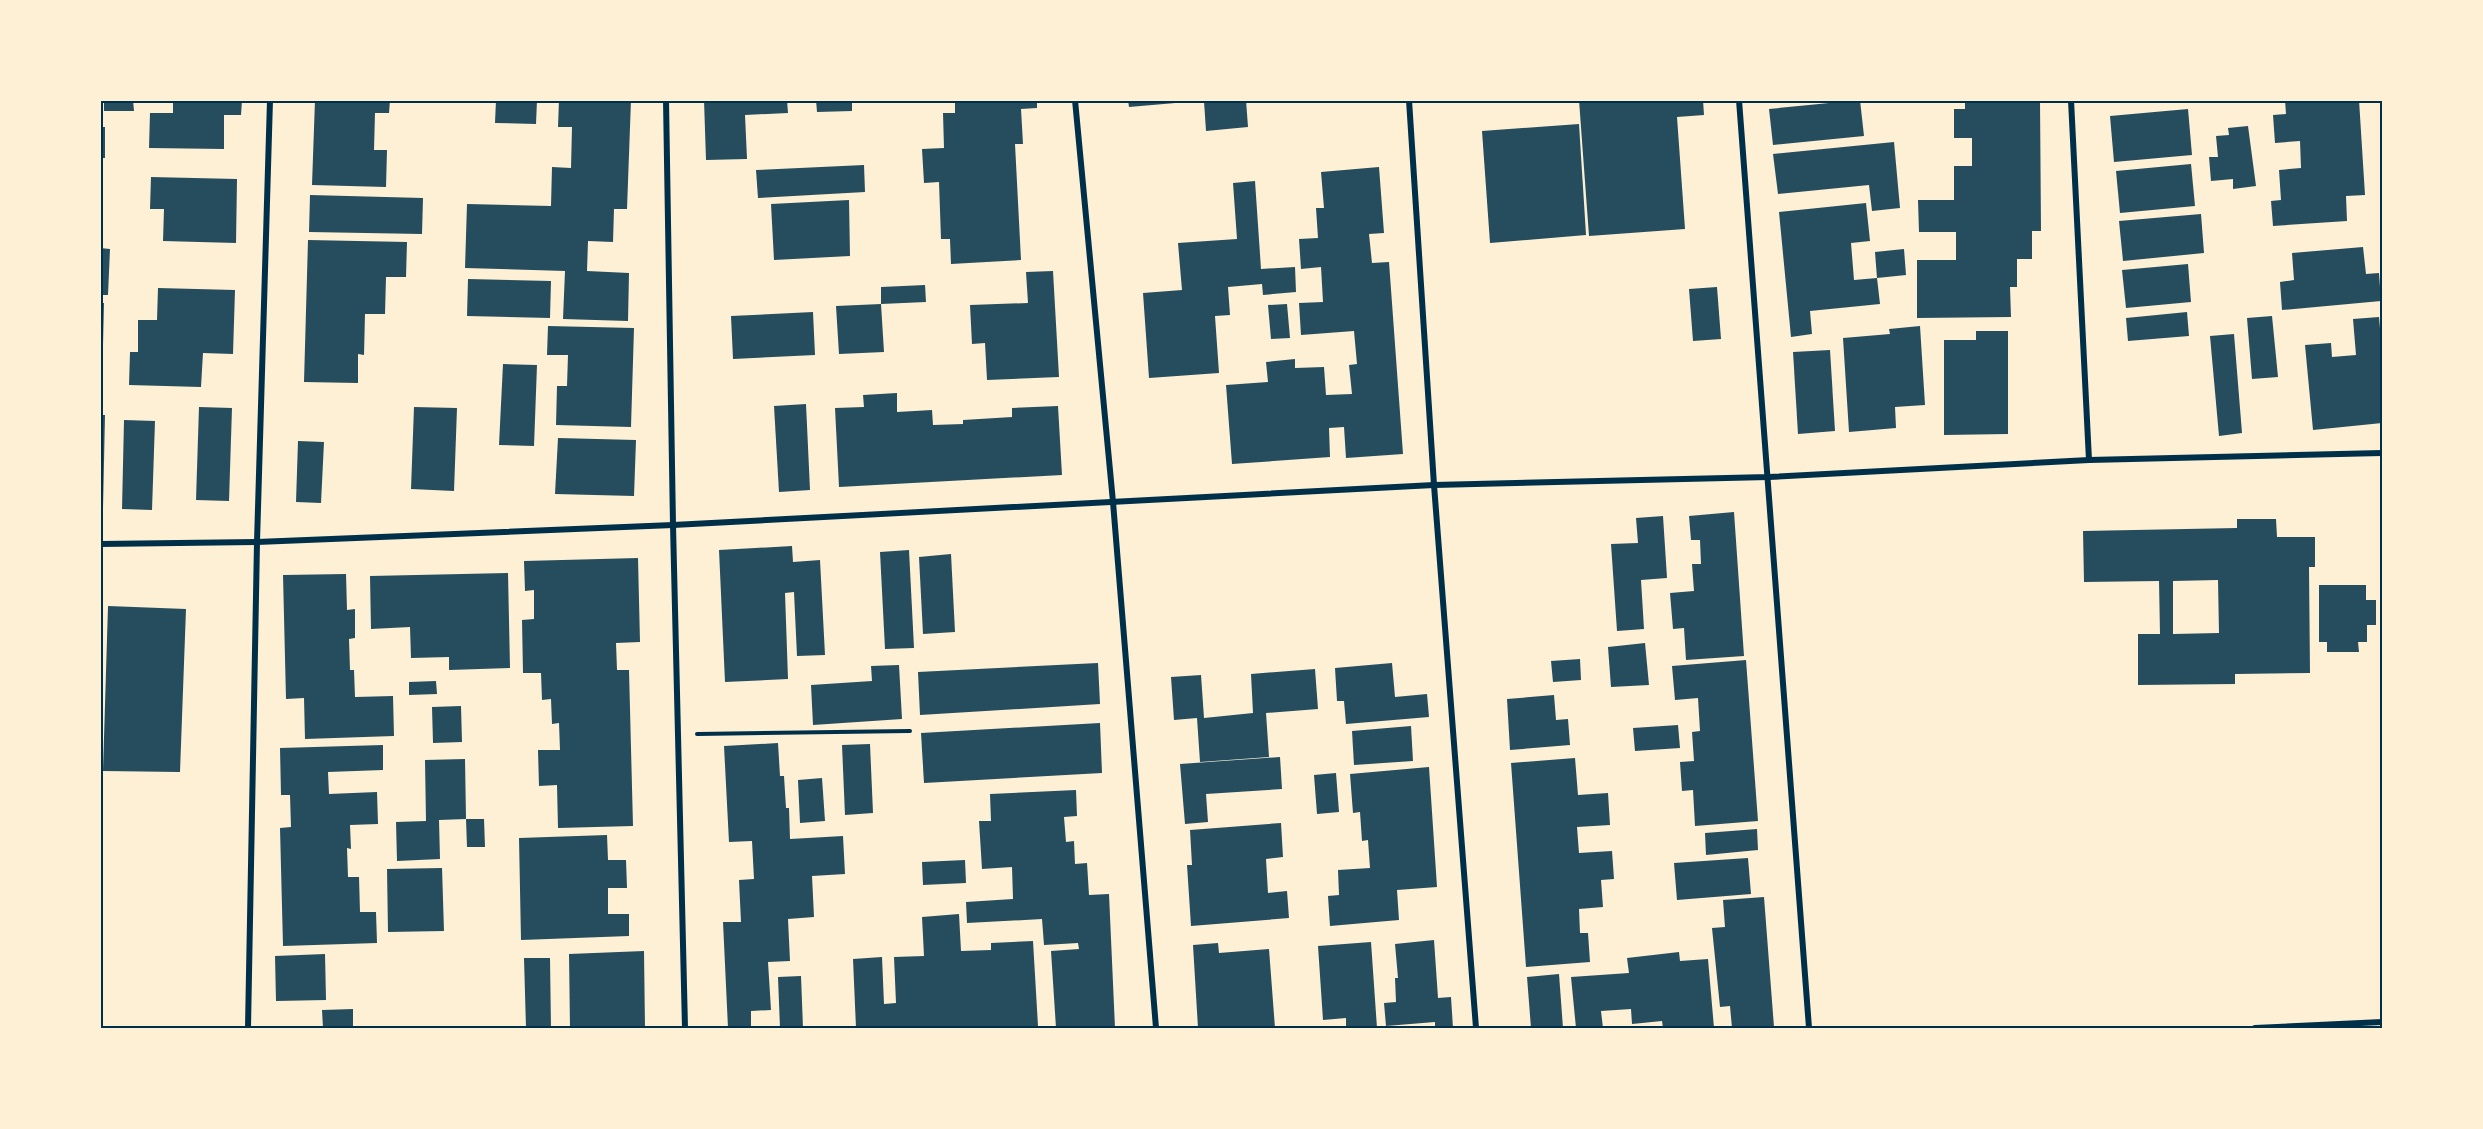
<svg xmlns="http://www.w3.org/2000/svg" width="2483" height="1129" font-family="'Noto Serif',serif">
<rect width="100%" height="100%" fill="#fdf0d5"/>
<g fill="#264d5e" fill-rule="evenodd">
<path d="M104 100H133L134 111H104Z"/>
<path d="M173 100H242L241 115H224V149L149 148 150 113H173Z"/>
<path d="M315 100H390L389 113H375L374 150H387L386 187 312 185Z"/>
<path d="M496 100H537L536 124 495 123Z"/>
<path d="M559 100H631L627 209H614L613 242 588 241 587 271 629 273 628 321 563 319 565 271 465 268 467 204 551 206 552 167 571 168 572 127H558Z"/>
<path d="M704 100H787L788 113 745 115 747 159 706 160Z"/>
<path d="M816 100H852V111L817 112Z"/>
<path d="M955 100H1037V108L1021 109 1023 144H1015L1021 260 951 264 950 239H941L939 182 924 183 922 149 944 148 943 113H955Z"/>
<path d="M1128 100H1187V102L1129 107Z"/>
<path d="M1246 100 1248 127 1206 131 1204 101Z"/>
<path d="M1579 100H1703L1704 115 1677 117 1685 229 1589 236Z"/>
<path d="M1860 100 1864 136 1773 145 1769 109Z"/>
<path d="M1965 100H2040L2041 231H2032V259H2017V287H2010L2011 317 1917 318V260H1956V232H1919L1918 200H1954V166H1972V138H1954V109H1965Z"/>
<path d="M2285 100H2359L2365 195 2346 196 2347 221 2273 226 2271 201 2281 200 2279 170 2301 168 2300 141 2275 143 2273 115 2286 114Z"/>
<path d="M2188 109 2192 155 2114 162 2110 116Z"/>
<path d="M1579 124 1586 235 1490 243 1482 131Z"/>
<path d="M2248 126 2256 186 2233 189V179L2211 181 2209 157H2218L2216 136 2229 135 2228 128Z"/>
<rect x="100" y="127" width="5" height="31"/>
<path d="M1894 142 1900 208 1872 211 1869 185 1778 194 1773 154Z"/>
<path d="M2191 164 2195 206 2120 213 2116 171Z"/>
<path d="M864 165 865 192 758 198 756 170Z"/>
<path d="M1379 167 1384 233 1369 234 1372 263 1389 262 1403 454 1346 458 1344 427 1329 428 1330 457 1232 464 1226 385 1268 382 1266 362 1295 359V368L1324 367 1326 395 1352 394 1349 365 1357 364 1354 331 1301 335 1299 303 1323 302 1321 267 1301 269 1299 239 1318 238 1316 208H1324L1321 172Z"/>
<path d="M151 177 237 179 236 243 163 241 164 209H150Z"/>
<path d="M1255 181 1261 269 1295 267 1296 292 1263 295 1262 284 1228 287 1230 315 1215 316 1219 373 1149 378 1143 293 1182 290 1178 243 1237 239 1233 183Z"/>
<path d="M310 195 423 198 422 234 309 232Z"/>
<path d="M849 200 850 256 774 260 771 204Z"/>
<path d="M1866 203 1870 241 1851 243 1854 280 1877 278 1880 304 1810 311 1812 334 1791 337 1779 212Z"/>
<path d="M2201 214 2204 253 2123 261 2119 221Z"/>
<path d="M308 240 407 242 406 277H386L385 314H365L364 355 358 354V383L304 382Z"/>
<path d="M2363 247 2366 274 2379 273 2381 301 2282 310 2280 282 2294 280 2292 253Z"/>
<path d="M100 248 110 249 108 295H100Z"/>
<path d="M1904 249 1906 275 1877 278 1875 252Z"/>
<path d="M2188 264 2191 302 2126 308 2122 270Z"/>
<path d="M1053 271 1059 377 987 380 985 343 972 344 970 305 1028 303 1026 272Z"/>
<path d="M468 279 551 281 550 318 467 316Z"/>
<path d="M925 285 926 302 881 304V287Z"/>
<path d="M1717 287 1721 339 1693 341 1689 289Z"/>
<path d="M158 288 235 290 233 354 203 353 201 387 129 385 130 352H138V320H157Z"/>
<path d="M100 303H104L103 345H100Z"/>
<path d="M881 304 884 352 839 354 836 306Z"/>
<path d="M1287 304 1290 338 1271 339 1268 305Z"/>
<path d="M813 312 815 355 733 359 731 316Z"/>
<path d="M2187 312 2189 336 2128 341 2126 318Z"/>
<path d="M2272 316 2278 377 2252 379 2247 318Z"/>
<path d="M2379 317 2382 351V423L2313 430 2305 345 2331 343 2332 357 2356 355 2353 319Z"/>
<path d="M548 326 634 328 631 427 556 425 557 386H567L568 355H547Z"/>
<path d="M1920 326 1925 405 1895 407 1896 428 1849 432 1843 338 1890 334 1889 329Z"/>
<path d="M1976 331H2008V434L1944 435V340H1976Z"/>
<path d="M2234 334 2242 433 2219 436 2210 336Z"/>
<path d="M1830 350 1835 431 1798 434 1793 352Z"/>
<path d="M503 364 537 365 534 446 499 445Z"/>
<path d="M897 393V412L932 410 933 425 963 424V420L1012 417V408L1058 406 1062 475 839 487 835 408 864 407 863 395Z"/>
<path d="M806 404 810 490 779 492 774 406Z"/>
<path d="M199 407 232 408 229 501 196 500Z"/>
<path d="M414 407 457 408 454 491 411 489Z"/>
<path d="M100 415H105L103 508H100Z"/>
<path d="M124 420 155 421 152 510 122 509Z"/>
<path d="M558 438 636 440 634 496 555 494Z"/>
<path d="M298 441 324 442 321 503 296 502Z"/>
<path d="M1734 512 1744 656 1686 660 1684 628 1673 629 1670 593 1694 591 1692 564H1701L1700 540H1691L1689 516Z"/>
<path d="M1663 516 1667 578 1641 580 1644 629 1617 631 1611 544 1638 543 1636 518Z"/>
<path d="M2237 519H2276L2277 537H2315V567H2309L2310 673 2235 674V684L2138 685V634H2160L2159 581 2084 582 2083 531 2237 528ZM2218 580 2219 633 2173 634V581Z"/>
<path d="M792 546 793 562 820 560 825 655 797 656 794 592 785 593 788 679 725 682 719 550Z"/>
<path d="M909 550 914 648 885 649 880 552Z"/>
<path d="M951 554 955 632 923 634 919 557Z"/>
<path d="M638 558 640 642 616 643 617 670H629L633 826 558 828 557 785 539 786 538 750H560L559 723 552 724 551 699 542 700 541 673H523L522 620 534 619V590L525 591 524 561Z"/>
<path d="M508 573 510 668 449 670V657L411 658 410 627 371 629 370 576Z"/>
<path d="M346 574 347 610 355 609V638L349 639 350 670H354L355 697 393 696 394 736 305 739 304 698 286 699 283 575Z"/>
<path d="M2319 585H2366V600H2376V625H2367V642H2358L2359 652H2327V642H2319Z"/>
<path d="M108 606 186 609 180 772 103 771Z"/>
<path d="M1645 643 1649 685 1611 687 1608 647Z"/>
<path d="M1580 659 1581 680 1553 682 1551 661Z"/>
<path d="M1746 660 1758 821 1695 826 1693 790 1682 791 1680 762 1694 761 1692 732 1700 731 1698 698 1675 700 1672 666Z"/>
<path d="M1098 663 1100 704 920 715 918 672Z"/>
<path d="M1392 663 1395 697 1427 694 1429 717 1346 724 1344 701H1337L1335 668Z"/>
<path d="M899 665 902 719 813 725 811 685 872 681 871 666Z"/>
<path d="M1315 669 1318 709 1266 713 1269 757 1200 762 1197 718 1174 720 1171 677 1201 675 1204 718 1253 713 1251 674Z"/>
<path d="M436 681 437 694 409 695V682Z"/>
<path d="M1554 695 1556 720 1568 719 1570 745 1510 750 1507 699Z"/>
<path d="M461 706 462 742 433 743 432 707Z"/>
<path d="M1100 723 1102 773 924 783 921 733Z"/>
<path d="M1678 725 1680 748 1635 751 1633 728Z"/>
<path d="M1411 726 1413 761 1354 765 1352 731Z"/>
<path d="M778 743 780 776H784L786 808H789L790 839 843 836 845 874 812 876 814 917 788 919 790 961 768 962 771 1010 751 1011V1028H728L723 922H741L739 880 754 879 752 841 729 842 724 746Z"/>
<path d="M870 744 873 813 845 815 842 745Z"/>
<path d="M383 745V770L328 772 329 794 377 792 378 824 350 825 351 849 347 848 348 877H359L360 912H376L377 943 283 946 280 828 291 827 290 795H281L280 748Z"/>
<path d="M1280 757 1282 789 1206 794 1208 822 1185 824 1180 764Z"/>
<path d="M1575 758 1578 795 1608 793 1610 825 1577 827 1579 853 1612 851 1614 879 1601 880 1603 907 1579 909 1580 933H1588L1590 962 1526 967 1511 763Z"/>
<path d="M465 759 466 819 439 820 440 859 397 861 396 822 426 821 425 760Z"/>
<path d="M1429 767 1437 887 1397 890 1399 920 1330 926 1328 896 1339 895 1338 870 1370 868 1368 840 1362 841 1360 812 1353 813 1350 774Z"/>
<path d="M1336 773 1339 812 1317 814 1314 775Z"/>
<path d="M822 778 825 821 800 823 798 780Z"/>
<path d="M1076 790 1077 816 1064 817 1066 842 1074 841 1075 864 1087 863 1089 895 1109 894 1115 1028H1056L1051 951 1079 949 1078 943 1044 945 1042 919 967 923 966 902 1013 899 1012 867 982 869 979 821H991L990 794Z"/>
<path d="M466 819H484L485 847H467Z"/>
<path d="M1281 823 1283 857 1266 859 1268 893 1287 891 1289 918 1191 926 1187 865H1192L1190 830Z"/>
<path d="M1757 829 1758 850 1706 855 1705 833Z"/>
<path d="M607 835 608 860H626L627 888H608V914H629V936L521 940 519 838Z"/>
<path d="M1748 858 1751 894 1677 900 1674 863Z"/>
<path d="M965 860 966 883 923 885 922 862Z"/>
<path d="M442 868 444 931 388 932 387 869Z"/>
<path d="M1764 897 1774 1027 1732 1028 1730 1006 1720 1007 1712 928 1725 927 1723 900Z"/>
<path d="M959 914 961 951 991 950V943L1033 941 1038 1026 982 1028H856L853 959 882 957 884 1004 896 1003 894 957 924 956 922 917Z"/>
<path d="M1434 940 1438 998 1451 997 1453 1028H1435V1022L1386 1026 1384 1003 1396 1002 1395 978H1398L1395 944Z"/>
<path d="M1371 942 1377 1028H1346V1018L1323 1020 1318 946Z"/>
<path d="M1218 943 1219 953 1269 949 1275 1028H1247V1026L1198 1028 1193 945Z"/>
<path d="M644 951 645 1028H570L569 954Z"/>
<path d="M1679 952 1680 961 1708 959 1714 1028H1663L1662 1021 1632 1024 1631 1009 1601 1011 1603 1028H1576L1571 977 1629 973 1627 958Z"/>
<path d="M325 954 326 1000 276 1001 275 956Z"/>
<path d="M524 958H550L551 1028H526Z"/>
<path d="M1559 974 1563 1028H1531L1527 977Z"/>
<path d="M801 976 803 1028H780L778 977Z"/>
<path d="M353 1009V1028H323L322 1010Z"/>
</g>
<g fill="none" stroke-linecap="round" stroke-linejoin="round">
<path stroke="#003049" stroke-width="4" d="M697 734 910 731"/>
<g stroke="#003049" stroke-width="6">
<path d="M666 100 673 525 685 1028"/>
<path d="M1075 100 1113 502 1156 1028"/>
<path d="M1409 100 1434 485 1476 1028"/>
<path d="M1739 100 1809 1028"/>
<path d="M2071 100 2089 460"/>
<path d="M100 544 257 542 673 525 1434 485 1769 477 2089 460 2382 453"/>
<path d="M248 1028 257 542 270 100"/>
<path d="M2255 1028 2382 1022"/>
</g>
</g>
<rect width="2483" height="1129" fill="none" stroke="#fdf0d5" stroke-width="204"/>
<rect x="102" y="102" width="2279" height="925" fill="none" stroke="#003049" stroke-width="2"/>
</svg>
